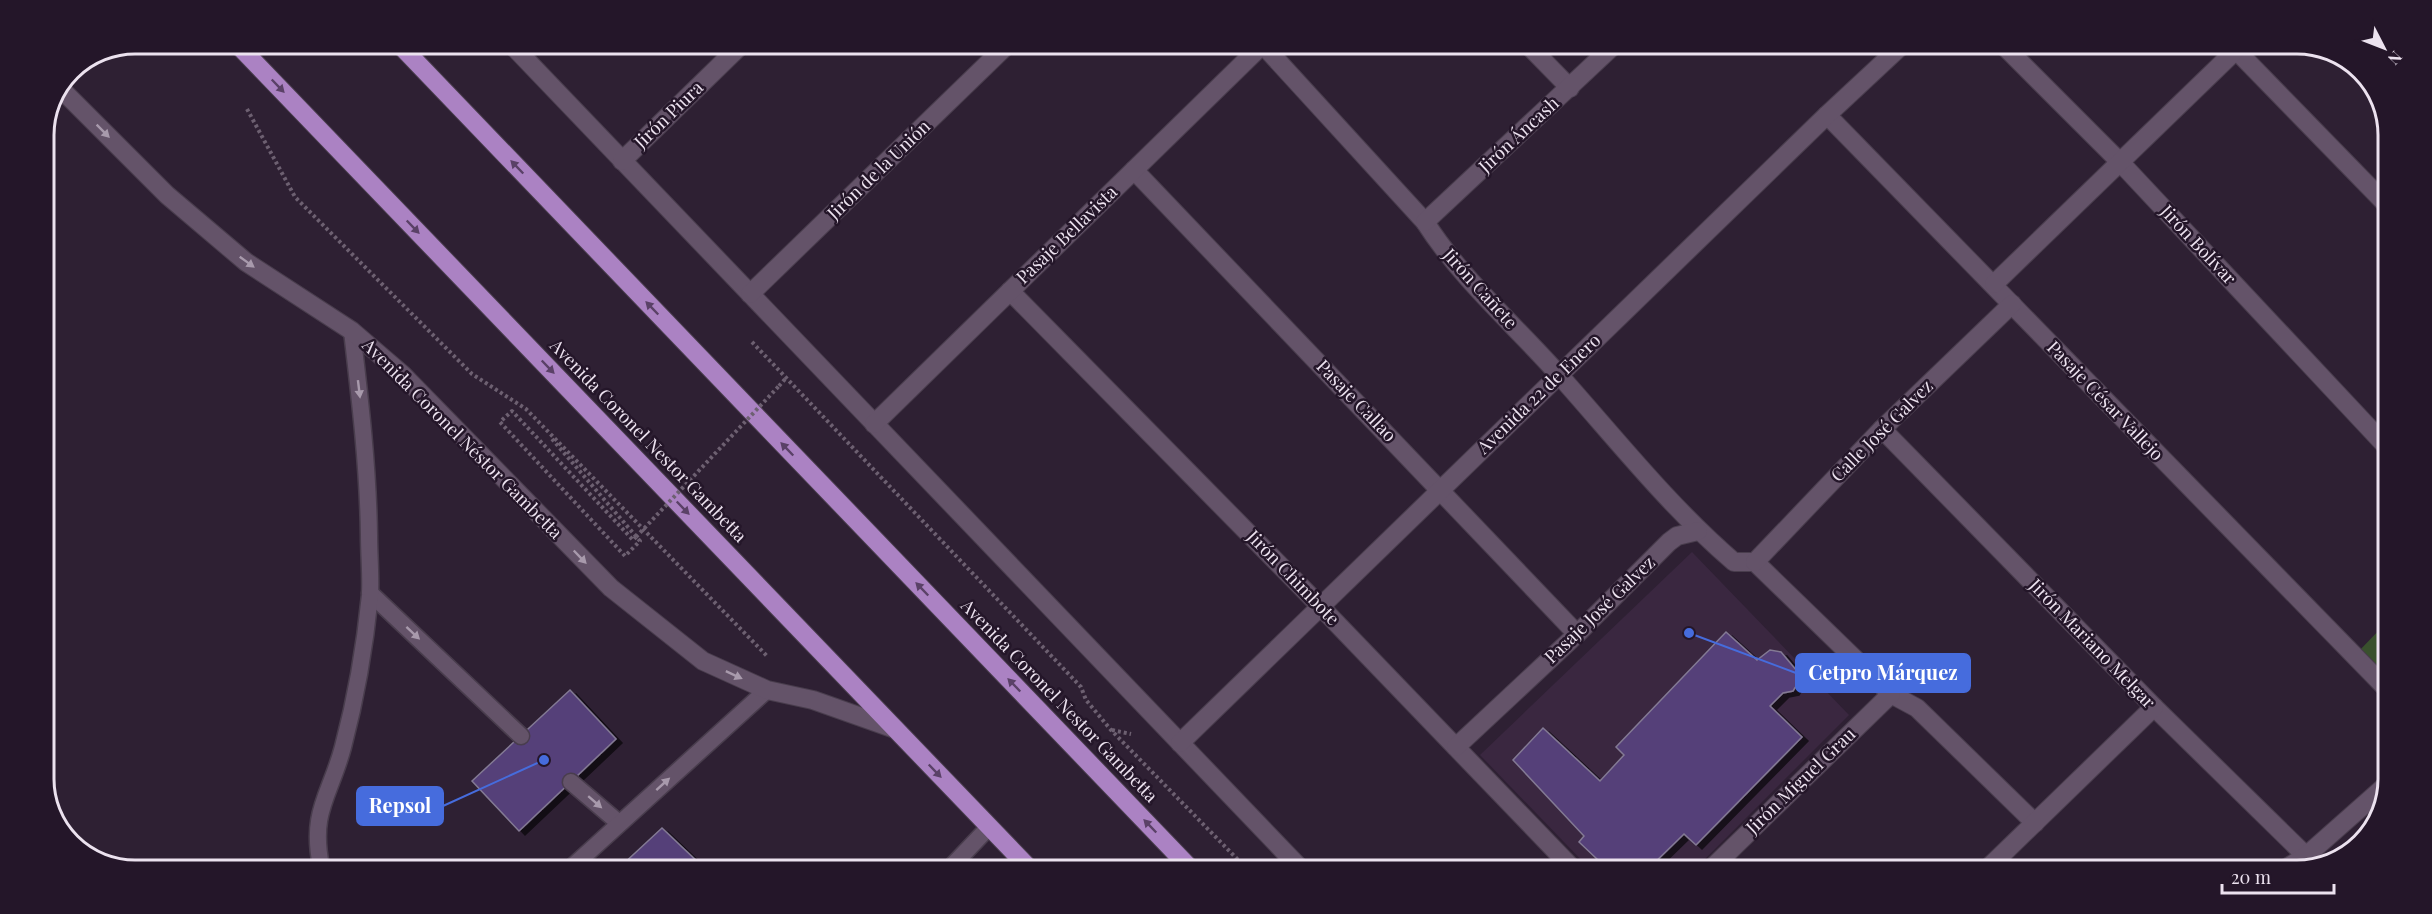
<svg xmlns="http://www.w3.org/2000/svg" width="2432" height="914" font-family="'Playfair Display',serif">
<defs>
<filter id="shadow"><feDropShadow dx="6" dy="4" stdDeviation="0" flood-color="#0009"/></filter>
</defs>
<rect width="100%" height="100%" fill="#2e2033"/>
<path fill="#3a2740" d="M1692 552 1849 715 1695 869H1590L1480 755Z"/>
<path fill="#39502d" d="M2385 624 2384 680 2358 652Z"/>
<g fill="#553f79" stroke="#837a94" stroke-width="1.5" filter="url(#shadow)">
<path d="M1726 632 1757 660 1770 650 1781 652 1797 671 1800 680 1793 691 1783 693 1770 706 1802 737 1696 845 1684 834 1648 869H1599L1594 864 1598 860 1579 842 1584 836 1513 760 1543 728 1600 781 1624 755 1616 747Z"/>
<path d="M570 690 616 739 519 831 472 781Z"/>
<path d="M662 828 703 867H620Z"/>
</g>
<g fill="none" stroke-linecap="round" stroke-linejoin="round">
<defs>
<g id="lane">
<path d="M370 593 521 736"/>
<path d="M571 782 619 823"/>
<path d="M321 866C310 811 330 796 343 747 356 698 365 645 370 595 371 575 369 555 369 535 368 466 360 399 352 331"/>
<path d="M572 867 767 690"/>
<path d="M951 867 989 827"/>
</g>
<g id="street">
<path d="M511 44 1300 868"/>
<path d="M1264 46 1425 222C1462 280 1515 325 1560 376 1617 440 1669 506 1734 562H1755"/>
<path d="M1530 47 1570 88"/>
<path d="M2006 48 2120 162 2386 446"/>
<path d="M2236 50 2388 206"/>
<path d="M1827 115 2384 686"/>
<path d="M622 161 741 45"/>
<path d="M1134 170 1577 634"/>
<path d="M1425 222 1612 47"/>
<path d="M1994 284 2238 48"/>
<path d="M1010 291 1320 606 1573 869"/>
<path d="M750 294 1007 45"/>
<path d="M874 424 1261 46"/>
<path d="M1882 429 2154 707 2306 856"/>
<path d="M1755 562 1891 694 1917 708 2035 823"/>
<path d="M1755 562 1882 429 2012 304"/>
<path d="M1180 743 1827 115 1900 47"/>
<path d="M1456 747 1577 634 1669 542 1677 536 1698 531"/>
<path d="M1711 869 1891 694"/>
<path d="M1986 870 2154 707"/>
<path d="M2283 870 2306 856 2384 787"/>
</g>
<path id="secondary" d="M62 90 167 195 246 262 352 331 402 374 611 588 703 661 767 690 813 700 895 729"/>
<g id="highway">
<path d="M237 44 1029 868"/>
<path d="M399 44 1190 868"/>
</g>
</defs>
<use href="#lane" stroke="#493d4d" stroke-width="19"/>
<use href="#street" stroke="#493d4d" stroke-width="20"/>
<use href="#secondary" stroke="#493d4d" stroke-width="20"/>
<use href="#highway" stroke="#493d4d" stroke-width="20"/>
<g stroke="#6d6071" stroke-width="4" stroke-dasharray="3 3" stroke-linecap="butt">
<path d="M247 109 295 197 472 374 526 409 768 657"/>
<path d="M752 342 1081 687 1086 700 1111 730 1246 868"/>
<path d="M779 386 786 378"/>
<path d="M552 439 640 541 625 556 500 422 512 411 633 540 636 537"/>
<path d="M1112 730 1131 734"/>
</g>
<use href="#lane" stroke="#645369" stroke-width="16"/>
<use href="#street" stroke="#645369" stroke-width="18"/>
<use href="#secondary" stroke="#645369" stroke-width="18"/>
<use href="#highway" stroke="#ab82c3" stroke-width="18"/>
<path stroke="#6d6071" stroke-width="4" stroke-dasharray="3 3" stroke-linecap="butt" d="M636 537 779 386"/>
</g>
<defs><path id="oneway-solid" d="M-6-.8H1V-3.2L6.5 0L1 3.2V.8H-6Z" transform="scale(1.5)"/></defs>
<g fill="#5a4167">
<use href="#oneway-solid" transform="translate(278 86) rotate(46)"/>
<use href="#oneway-solid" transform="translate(517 167) rotate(-134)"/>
<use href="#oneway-solid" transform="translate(413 227) rotate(46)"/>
<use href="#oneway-solid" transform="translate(652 308) rotate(-134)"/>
<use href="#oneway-solid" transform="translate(548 367) rotate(46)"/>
<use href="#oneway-solid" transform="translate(787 449) rotate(-134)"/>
<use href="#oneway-solid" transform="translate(683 508) rotate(46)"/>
<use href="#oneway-solid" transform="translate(922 589) rotate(-134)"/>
<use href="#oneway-solid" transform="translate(1014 685) rotate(-134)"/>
<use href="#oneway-solid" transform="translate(935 771) rotate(46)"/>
<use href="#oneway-solid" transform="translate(1150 826) rotate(-134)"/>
</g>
<g fill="#a89aac">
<use href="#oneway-solid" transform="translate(103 131) rotate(45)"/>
<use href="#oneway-solid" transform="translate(247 262) rotate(36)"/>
<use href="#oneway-solid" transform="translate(359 389) rotate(83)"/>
<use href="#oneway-solid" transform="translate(580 557) rotate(46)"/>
<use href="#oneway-solid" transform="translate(413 633) rotate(43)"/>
<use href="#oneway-solid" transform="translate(734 675) rotate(25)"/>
<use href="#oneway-solid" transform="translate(663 784) rotate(-42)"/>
<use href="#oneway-solid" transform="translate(595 802) rotate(41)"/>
</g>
<g text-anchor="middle" stroke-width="5" stroke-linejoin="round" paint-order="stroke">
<g font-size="18" fill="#ece2ef" stroke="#241629">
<text transform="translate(669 115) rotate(-44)" y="6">Jirón Piura</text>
<text transform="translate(1519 135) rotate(-43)" y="6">Jirón Áncash</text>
<text transform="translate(879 170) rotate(-44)" y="6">Jirón de la Unión</text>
<text transform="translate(1067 235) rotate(-44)" y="6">Pasaje Bellavista</text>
<text transform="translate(2198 245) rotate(47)" y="6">Jirón Bolívar</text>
<text transform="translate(1480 289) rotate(48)" y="6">Jirón Cañete</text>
<text transform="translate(1539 394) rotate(-44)" y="6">Avenida 22 de Enero</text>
<text transform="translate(1356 401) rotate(46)" y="6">Pasaje Callao</text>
<text transform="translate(2105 401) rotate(46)" y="6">Pasaje César Vallejo</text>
<text transform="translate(1882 431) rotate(-45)" y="6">Calle José Galvez</text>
<text transform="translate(462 439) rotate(45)" y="6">Avenida Coronel Néstor Gambetta</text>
<text transform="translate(648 441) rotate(46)" y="6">Avenida Coronel Nestor Gambetta</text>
<text transform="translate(1293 578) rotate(46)" y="6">Jirón Chimbote</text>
<text transform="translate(1600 610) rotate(-44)" y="6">Pasaje José Galvez</text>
<text transform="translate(2092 644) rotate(46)" y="6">Jirón Mariano Melgar</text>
<text transform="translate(1059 701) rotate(46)" y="6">Avenida Coronel Nestor Gambetta</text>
<text transform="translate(1801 781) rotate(-44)" y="6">Jirón Miguel Grau</text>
</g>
</g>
<path d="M0 0H2432V914H0ZM135 54H2297A81 81 0 0 1 2378 135V779A81 81 0 0 1 2297 860H135A81 81 0 0 1 54 779V135A81 81 0 0 1 135 54Z" fill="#241629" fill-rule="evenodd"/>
<path fill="none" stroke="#ece2ef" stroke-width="3" d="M135 54H2297A81 81 0 0 1 2378 135V779A81 81 0 0 1 2297 860H135A81 81 0 0 1 54 779V135A81 81 0 0 1 135 54Z"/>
<path fill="none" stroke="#466cdd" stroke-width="2" d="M1689 633L1796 673M544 760L443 806"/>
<g fill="#466cdd" stroke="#241629" stroke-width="2">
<circle cx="1689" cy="633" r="6"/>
<circle cx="544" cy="760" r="6"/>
</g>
<g fill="#466cdd" stroke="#466cdd" stroke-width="2">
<rect x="1796" y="654" width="174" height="38" rx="6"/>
<rect x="357" y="787" width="86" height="38" rx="6"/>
</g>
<g font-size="20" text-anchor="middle" font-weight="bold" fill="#fff">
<text x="1883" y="680">Cetpro Márquez</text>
<text x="400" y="813">Repsol</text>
</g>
<g transform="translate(2384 48) rotate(132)" stroke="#241629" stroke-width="4.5" paint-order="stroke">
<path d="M0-4.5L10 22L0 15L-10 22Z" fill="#ece2ef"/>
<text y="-9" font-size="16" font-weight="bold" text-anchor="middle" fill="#ece2ef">N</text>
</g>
<path d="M2222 884v9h112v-9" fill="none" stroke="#ece2ef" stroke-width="3"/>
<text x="2231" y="884" font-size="18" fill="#ece2ef" stroke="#241629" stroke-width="4.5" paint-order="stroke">20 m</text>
</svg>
